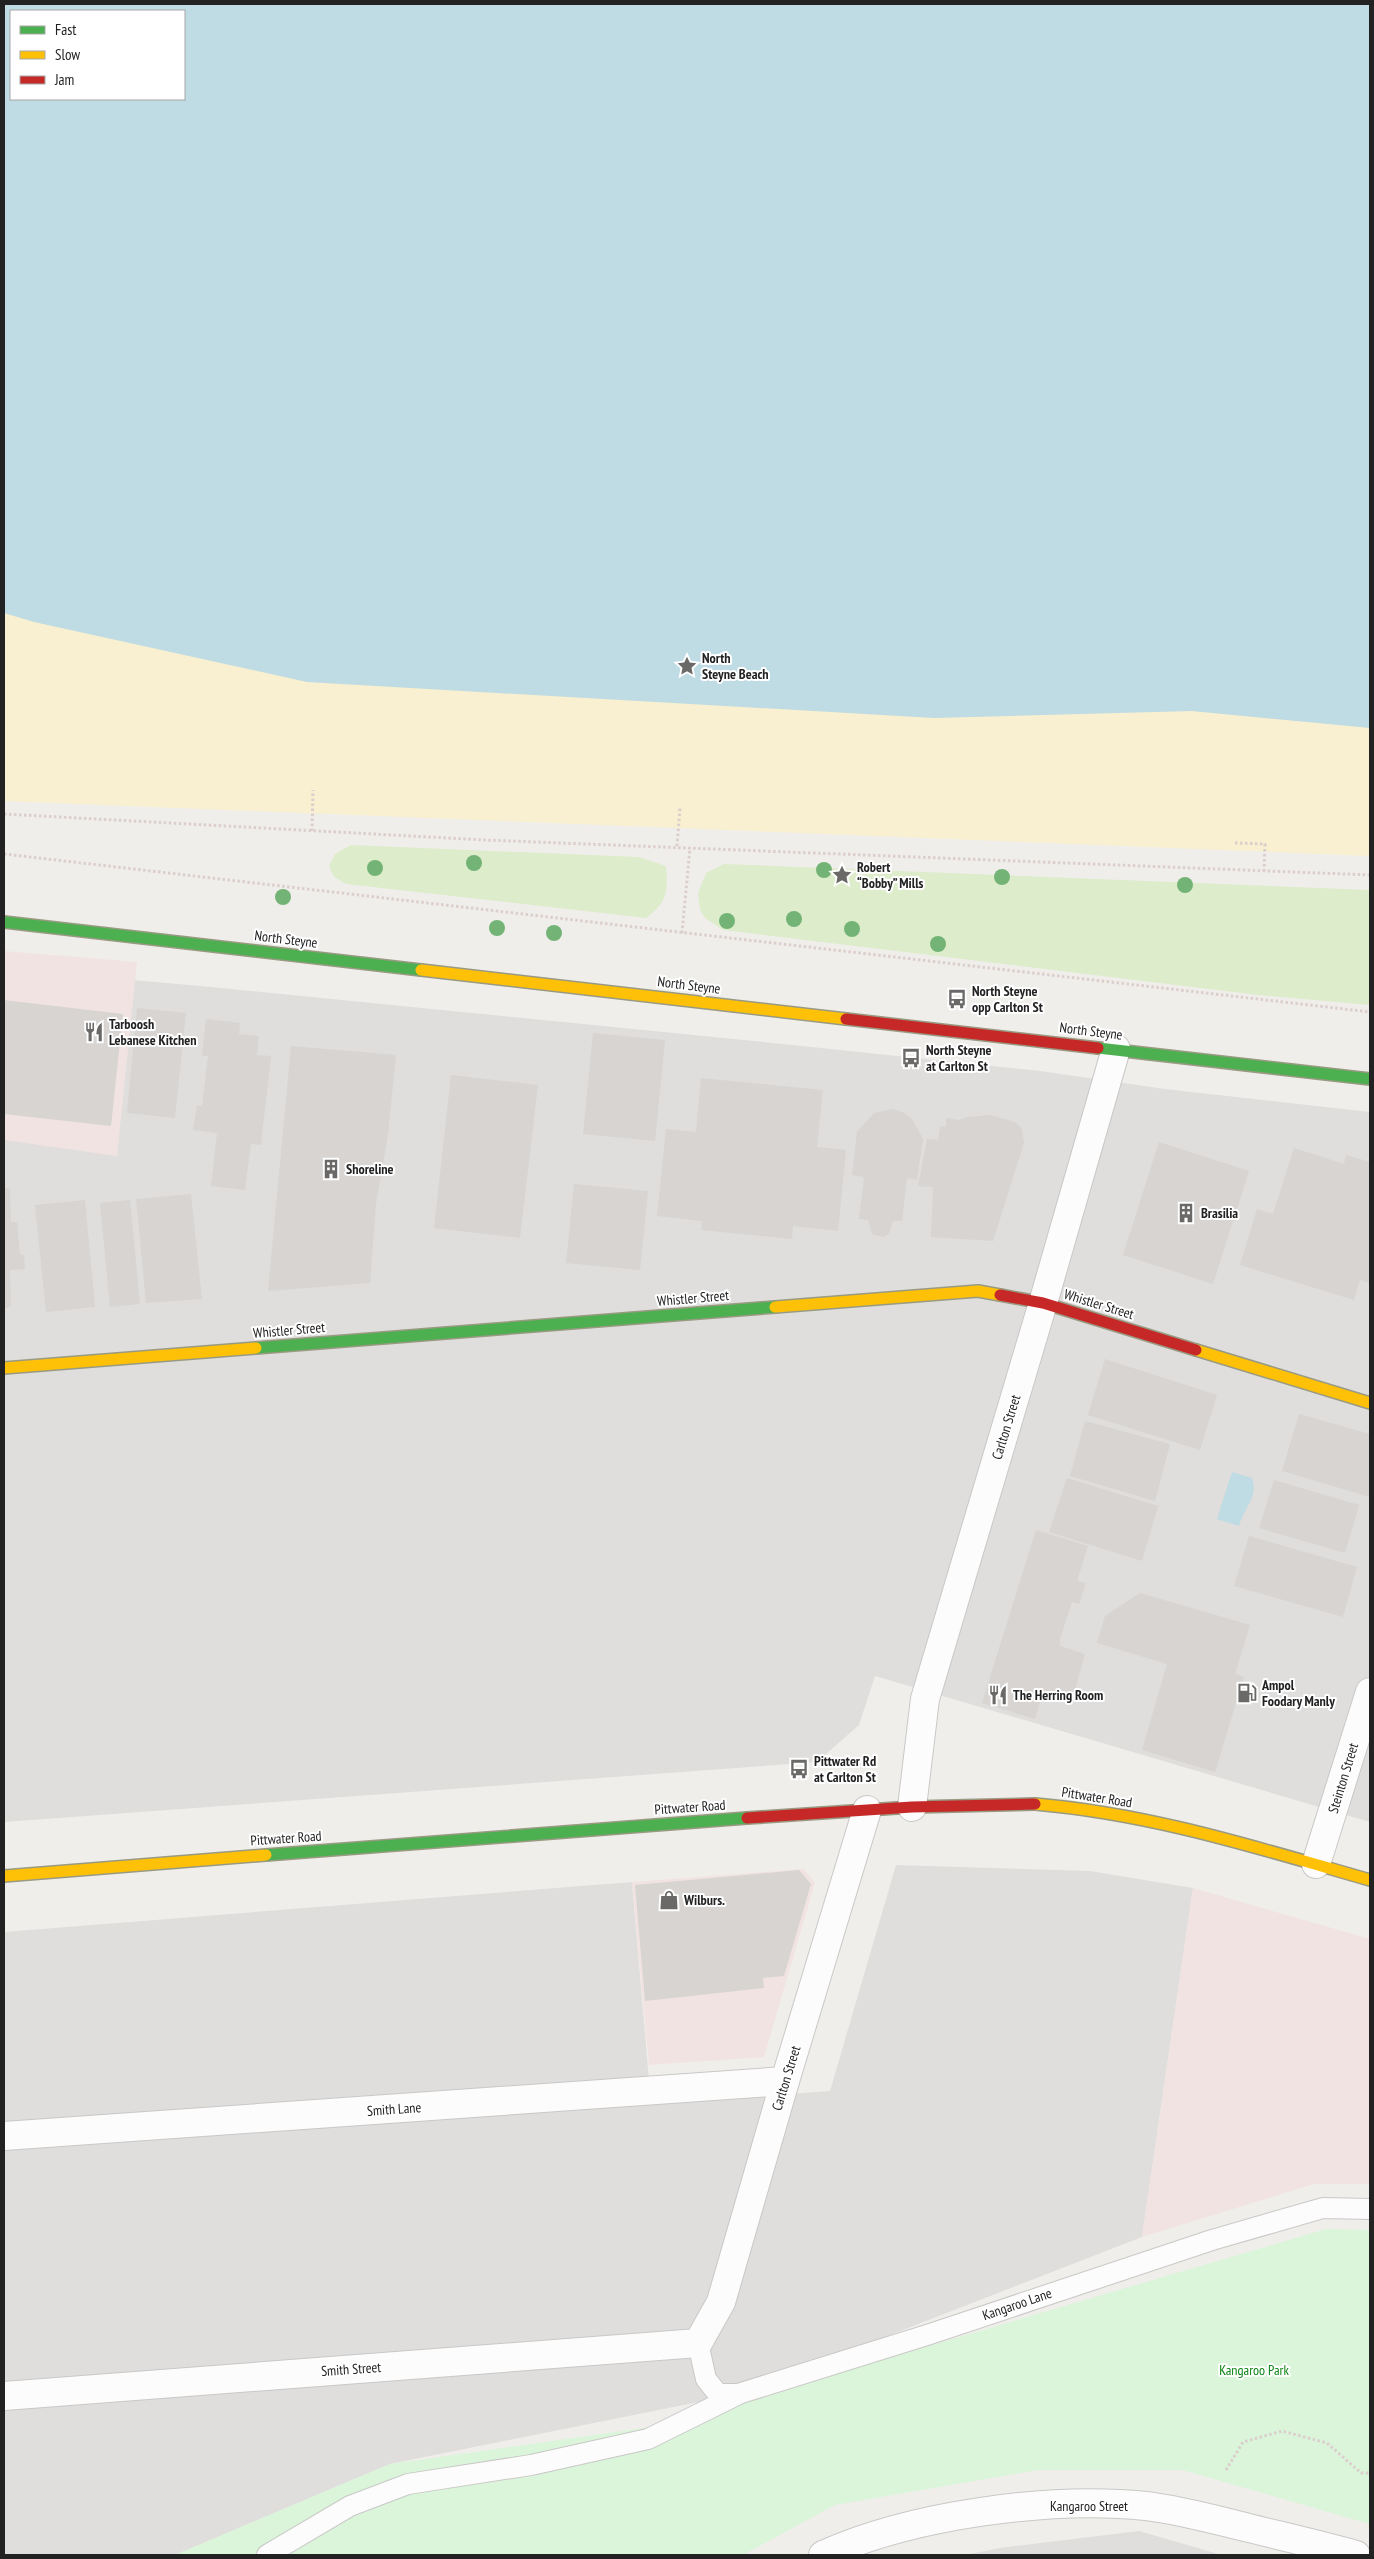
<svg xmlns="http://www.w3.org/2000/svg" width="1374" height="2559" font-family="'PT Sans Narrow',sans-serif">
<rect width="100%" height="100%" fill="#f0eeeb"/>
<g fill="#dfdedc">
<path d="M4 969 201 986 783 1044 1040 1071 1165 1089 1370 1112V1822L875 1676 859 1725 817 1762 4 1822Z"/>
<path d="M896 1865 1090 1871 1193 1888 1142 2237 738 2394 390 2464 175 2555H4V1932L632 1882 651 2104 830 2091Z"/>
<path d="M1139 2531 1222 2555H965L1000 2548Z"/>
</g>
<g fill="#f1e3e1">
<path d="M4 951 137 962 117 1156 4 1140Z"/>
<path d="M804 1869 815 1883 764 2057 649 2065 632 1882Z"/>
<path d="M1193 1888 1370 1939V2184H1314L1142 2237Z"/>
</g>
<g fill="#ddeccb">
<path d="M351 845 639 857 666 866C669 891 666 903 646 918L346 884 334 877 329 866 335 854Z"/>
<path d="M724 864 1370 890V1005L1258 995 723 930 705 918 700 910 698 893 706 873Z"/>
</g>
<path fill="#f8f0d0" d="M4 413 1370 531V856L4 801Z"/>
<path fill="#daf5da" d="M1326 2229 1370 2230V2524L1182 2470H1038L835 2505 743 2555H175L390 2464 657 2426Z"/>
<g fill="#bfdbe3" fill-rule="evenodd">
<path d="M4 4H1370V728L1192 711 934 718 307 682 34 622 4 613ZM11 11H184V99H11Z"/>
<path d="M1232 1472 1252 1478C1259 1497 1244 1507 1239 1526L1217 1519Z"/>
</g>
<g fill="#d7d4d2">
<path d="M4 1000 123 1014 111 1126 4 1114Z"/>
<path d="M137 1008 186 1013 175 1118 127 1113Z"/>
<path d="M206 1019 240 1023 239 1034 259 1036 257 1055 271 1056 261 1145 251 1144 245 1190 211 1186 217 1133 193 1130 197 1105 202 1106 208 1056H202Z"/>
<path d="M593 1033 665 1040 655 1141 583 1134Z"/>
<path d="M291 1046 396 1055 388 1134 376 1204 370 1283 268 1291Z"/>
<path d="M451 1075 538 1085 520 1238 434 1228Z"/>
<path d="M701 1078 823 1090 817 1147 846 1150 838 1231 793 1226 792 1239 701 1230 702 1221 657 1216 666 1129 696 1132Z"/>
<path d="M893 1109 904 1113 912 1119 923 1139 917 1180 907 1178 902 1221H893L889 1234 883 1237 872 1234 868 1220 859 1219 864 1177 852 1175 857 1132 874 1113Z"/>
<path d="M990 1115 1015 1122 1022 1129 1024 1143 993 1241 931 1237 933 1187 918 1186 927 1139 938 1140 940 1126 946 1127V1118L959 1120 967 1117Z"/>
<path d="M1159 1142 1249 1171 1213 1284 1123 1255Z"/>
<path d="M1294 1148 1344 1164 1346 1155 1370 1162V1283L1360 1280 1354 1300 1240 1265 1257 1209 1273 1214Z"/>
<path d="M574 1184 648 1191 640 1270 566 1263Z"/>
<path d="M4 1187 10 1189 11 1222H17L20 1254 24 1255 25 1269 10 1270 11 1307 4 1308Z"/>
<path d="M191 1194 202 1299 146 1303 136 1199Z"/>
<path d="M85 1200 95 1307 46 1312 35 1205Z"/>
<path d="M130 1200 140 1304 110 1307 100 1203Z"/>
<path d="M1105 1359 1217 1395 1200 1450 1088 1415Z"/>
<path d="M1299 1414 1370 1434V1497L1282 1471Z"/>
<path d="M1085 1421 1170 1444 1155 1501 1070 1476Z"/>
<path d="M1067 1478 1158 1506 1142 1561 1049 1532Z"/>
<path d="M1274 1480 1359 1505 1345 1553 1259 1528Z"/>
<path d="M1036 1530 1088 1546 1077 1581 1086 1583 1079 1604 1072 1602 1060 1639V1646L1085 1654 1072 1701 1043 1692 1035 1719 982 1703Z"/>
<path d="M1249 1536 1357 1567 1343 1617 1234 1586Z"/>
<path d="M1140 1593 1250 1625 1235 1674 1244 1677 1215 1772 1142 1750 1167 1664 1097 1643 1105 1616Z"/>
<path d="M799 1870 811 1884 784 1976 763 1978 764 1988 645 2001 635 1885Z"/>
</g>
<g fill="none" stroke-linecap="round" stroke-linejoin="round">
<defs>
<g id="lane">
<path d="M698 2343 706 2379 718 2394H738L927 2335 1212 2240 1323 2208 1370 2209"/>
<path d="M267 2555 350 2506 408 2484 531 2465 648 2439 737 2395"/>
</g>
<g id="street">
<path d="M912 1807 925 1699 1043 1303 1116 1049"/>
<path d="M1316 1864 1370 1692"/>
<path d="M4 2136 785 2081"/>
<path d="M4 2396 698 2343 721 2302 785 2081 867 1810"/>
<path d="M823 2555C911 2515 1050 2496 1146 2506 1180 2510 1216 2520 1249 2528 1285 2537 1320 2545 1356 2555"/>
</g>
<g id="fast">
<path d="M4 922 421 970"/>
<path d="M1098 1048 1370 1079"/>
<path d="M256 1348 775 1307"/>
<path d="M266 1855 747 1818"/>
</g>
<g id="slow">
<path d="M421 970 846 1019"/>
<path d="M775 1307 978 1291 1000 1295"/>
<path d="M1196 1350 1370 1403"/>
<path d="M4 1368 256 1348"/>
<path d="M1035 1804C1152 1814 1258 1848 1370 1880"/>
<path d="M4 1876 266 1855"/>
</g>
<g id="jam">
<path d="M846 1019 1098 1048"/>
<path d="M1000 1295 1043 1303 1196 1350"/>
<path d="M747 1818 912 1807 1035 1804"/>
</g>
</defs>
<use href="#lane" stroke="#c9c8c7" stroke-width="22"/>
<use href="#street" stroke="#c9c8c7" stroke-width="30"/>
<use href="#fast" stroke="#999a82" stroke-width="14"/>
<use href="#slow" stroke="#999a82" stroke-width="14"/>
<use href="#jam" stroke="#999a82" stroke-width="14"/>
<g stroke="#dccecd" stroke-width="3" stroke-dasharray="2.5 2.5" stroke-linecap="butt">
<path d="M4 814 485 840 1370 875"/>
<path d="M312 831 313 790"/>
<path d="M1235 843 1265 844 1264 871"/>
<path d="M677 846 680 808"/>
<path d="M4 854 1370 1012"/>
<path d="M682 933 690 848"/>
<path d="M1226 2470 1243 2442 1282 2431 1327 2443 1361 2473H1370"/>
</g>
<use href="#lane" stroke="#fdfcfc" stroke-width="20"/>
<use href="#street" stroke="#fdfcfc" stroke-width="28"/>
<use href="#fast" stroke="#4caf50" stroke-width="11"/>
<use href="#slow" stroke="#ffc107" stroke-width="11"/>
<use href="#jam" stroke="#c62828" stroke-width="11"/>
</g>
<g fill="#73b476">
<circle cx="474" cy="863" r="8"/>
<circle cx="375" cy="868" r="8"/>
<circle cx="824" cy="870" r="8"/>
<circle cx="1002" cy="877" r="8"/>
<circle cx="1185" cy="885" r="8"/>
<circle cx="283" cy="897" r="8"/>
<circle cx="794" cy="919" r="8"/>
<circle cx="727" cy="921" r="8"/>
<circle cx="497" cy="928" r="8"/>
<circle cx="852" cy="929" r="8"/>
<circle cx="554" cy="933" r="8"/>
<circle cx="938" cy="944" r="8"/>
</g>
<defs>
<symbol id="sight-bare" viewBox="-9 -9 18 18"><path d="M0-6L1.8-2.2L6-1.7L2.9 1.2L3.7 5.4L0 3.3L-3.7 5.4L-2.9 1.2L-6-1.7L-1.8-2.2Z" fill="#6a6968" stroke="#fff" stroke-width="2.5" paint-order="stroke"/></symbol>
<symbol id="bus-bare" viewBox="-9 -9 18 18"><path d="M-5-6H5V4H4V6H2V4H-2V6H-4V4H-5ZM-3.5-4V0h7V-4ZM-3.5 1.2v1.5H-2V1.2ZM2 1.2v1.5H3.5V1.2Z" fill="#6a6968" stroke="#fff" stroke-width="2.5" paint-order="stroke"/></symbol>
<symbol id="restaurant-bare" viewBox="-9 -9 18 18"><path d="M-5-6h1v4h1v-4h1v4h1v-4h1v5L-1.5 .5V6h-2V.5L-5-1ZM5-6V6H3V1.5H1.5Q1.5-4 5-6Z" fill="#6a6968" stroke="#fff" stroke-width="2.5" paint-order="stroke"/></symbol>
<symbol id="building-bare" viewBox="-9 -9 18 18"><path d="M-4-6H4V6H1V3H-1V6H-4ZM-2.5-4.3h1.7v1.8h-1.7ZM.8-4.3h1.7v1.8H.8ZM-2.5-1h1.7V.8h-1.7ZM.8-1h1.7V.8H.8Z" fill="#6a6968" stroke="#fff" stroke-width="2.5" paint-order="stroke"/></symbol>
<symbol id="fuel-bare" viewBox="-9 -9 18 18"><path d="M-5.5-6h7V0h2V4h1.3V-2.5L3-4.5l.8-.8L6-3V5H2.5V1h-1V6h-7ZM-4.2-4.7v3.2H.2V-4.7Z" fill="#6a6968" stroke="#fff" stroke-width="2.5" paint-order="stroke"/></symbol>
<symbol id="shop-bare" viewBox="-9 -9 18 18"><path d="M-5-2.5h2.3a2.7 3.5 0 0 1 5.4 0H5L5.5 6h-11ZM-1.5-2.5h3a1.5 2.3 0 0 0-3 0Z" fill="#6a6968" stroke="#fff" stroke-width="2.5" paint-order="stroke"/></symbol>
</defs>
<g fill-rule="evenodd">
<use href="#sight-bare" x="673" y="652" width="28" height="28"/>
<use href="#sight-bare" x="828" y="861" width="28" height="28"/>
<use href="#bus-bare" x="943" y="985" width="28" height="28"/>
<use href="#restaurant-bare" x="80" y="1018" width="28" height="28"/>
<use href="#bus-bare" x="897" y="1044" width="28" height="28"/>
<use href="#building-bare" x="317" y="1155" width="28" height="28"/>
<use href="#building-bare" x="1172" y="1199" width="28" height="28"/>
<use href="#fuel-bare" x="1233" y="1679" width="28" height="28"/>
<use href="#restaurant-bare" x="984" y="1681" width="28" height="28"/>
<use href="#bus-bare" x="785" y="1755" width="28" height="28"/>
<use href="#shop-bare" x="655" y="1886" width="28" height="28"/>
</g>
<g text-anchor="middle" stroke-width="4" stroke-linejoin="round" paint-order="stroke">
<g font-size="14" font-weight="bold" fill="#222" stroke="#fff" text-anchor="start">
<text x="702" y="663">North<tspan x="702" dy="16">Steyne Beach</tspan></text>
<text x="857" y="872">Robert<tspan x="857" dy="16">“Bobby” Mills</tspan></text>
<text x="972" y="996">North Steyne<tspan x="972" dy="16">opp Carlton St</tspan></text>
<text x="109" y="1029">Tarboosh<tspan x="109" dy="16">Lebanese Kitchen</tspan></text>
<text x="926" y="1055">North Steyne<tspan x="926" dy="16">at Carlton St</tspan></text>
<text x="346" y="1174">Shoreline</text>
<text x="1201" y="1218">Brasilia</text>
<text x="1262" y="1690">Ampol<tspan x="1262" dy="16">Foodary Manly</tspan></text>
<text x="1013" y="1700">The Herring Room</text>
<text x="814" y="1766">Pittwater Rd<tspan x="814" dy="16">at Carlton St</tspan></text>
<text x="684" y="1905">Wilburs.</text>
</g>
<g font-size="14" fill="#222" stroke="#fff">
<text transform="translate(286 939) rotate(7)" y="5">North Steyne</text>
<text transform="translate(689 985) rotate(7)" y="5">North Steyne</text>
<text transform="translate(1091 1031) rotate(7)" y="5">North Steyne</text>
<text transform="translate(693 1298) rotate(-5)" y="5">Whistler Street</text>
<text transform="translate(1099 1304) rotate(17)" y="5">Whistler Street</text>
<text transform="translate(289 1330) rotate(-5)" y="5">Whistler Street</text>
<text transform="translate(1006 1427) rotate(-73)" y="5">Carlton Street</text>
<text transform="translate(1343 1778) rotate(-73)" y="5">Steinton Street</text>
<text transform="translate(1097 1797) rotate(9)" y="5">Pittwater Road</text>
<text transform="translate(690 1807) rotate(-4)" y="5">Pittwater Road</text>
<text transform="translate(286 1838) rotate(-4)" y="5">Pittwater Road</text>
<text transform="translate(786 2078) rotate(-73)" y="5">Carlton Street</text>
<text transform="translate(394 2109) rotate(-4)" y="5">Smith Lane</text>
<text transform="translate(1017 2304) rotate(-19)" y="5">Kangaroo Lane</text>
<text transform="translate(351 2369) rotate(-4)" y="5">Smith Street</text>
<text x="1089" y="2511">Kangaroo Street</text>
</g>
<g font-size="14" fill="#0c8416" stroke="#fff">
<text x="1254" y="2375">Kangaroo Park</text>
</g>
</g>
<rect width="1374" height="2559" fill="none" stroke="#222222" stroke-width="10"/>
<rect x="10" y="10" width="175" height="90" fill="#ffffff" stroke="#a7a7a7"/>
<rect x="20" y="26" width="25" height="8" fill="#4caf50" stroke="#a7a7a7"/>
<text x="55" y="35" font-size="15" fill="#222222">Fast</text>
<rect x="20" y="51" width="25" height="8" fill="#ffc107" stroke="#a7a7a7"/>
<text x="55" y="60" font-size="15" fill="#222222">Slow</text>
<rect x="20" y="76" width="25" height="8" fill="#c62828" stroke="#a7a7a7"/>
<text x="55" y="85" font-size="15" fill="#222222">Jam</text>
</svg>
